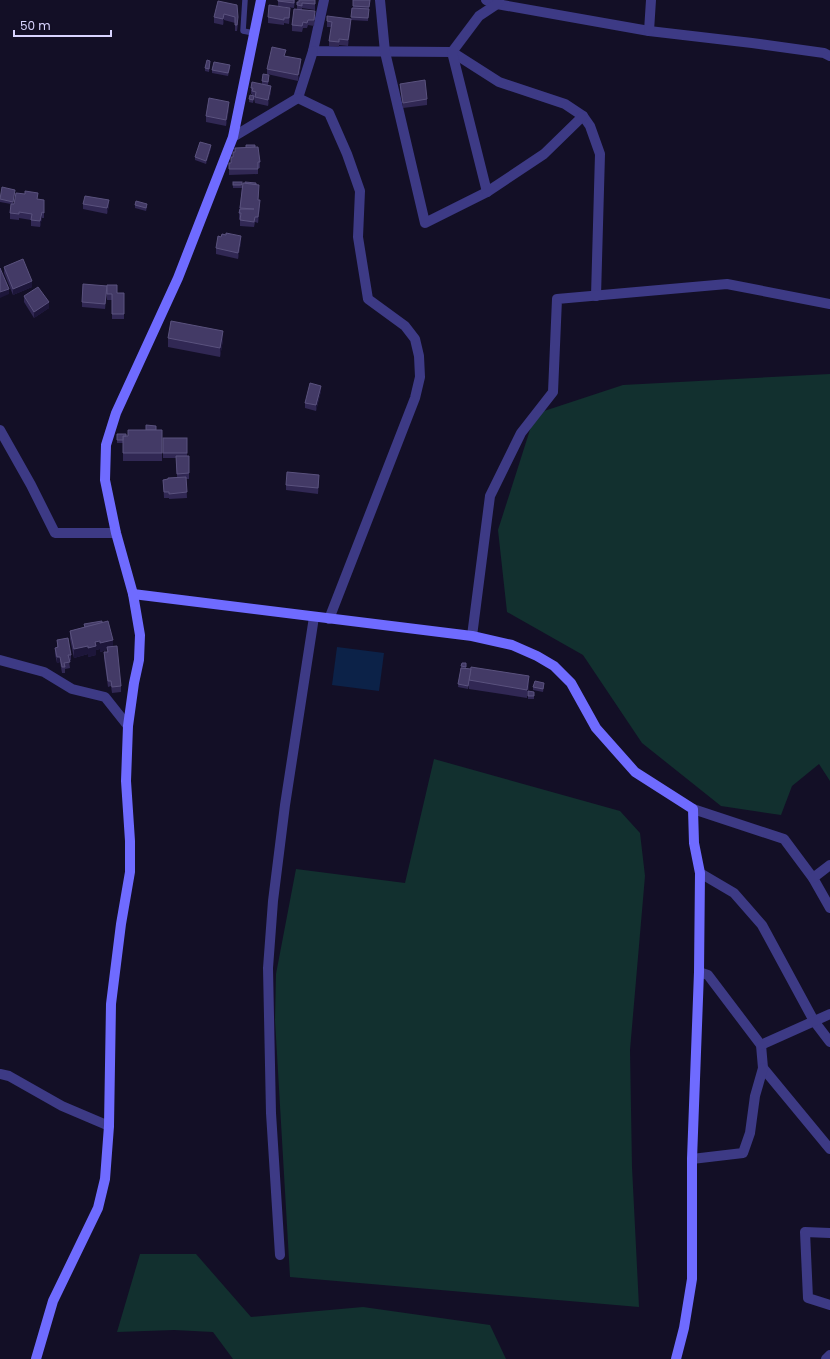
<svg xmlns="http://www.w3.org/2000/svg" width="830" height="1359" font-family="Poppins,sans-serif">
<rect width="100%" height="100%" fill="#130f26"/>
<g fill="#12302f">
<path d="M830 374V781L819 764 792 786 781 815 721 806 642 743 583 655 507 612 498 530 535 414 623 385Z"/>
<path d="M434 759 620 811 640 833 645 876 630 1050 632 1167 639 1307 290 1277 275 1020 276 974 296 869 405 883Z"/>
<path d="M140 1254H196L251 1317 363 1307 490 1325 506 1359H233L213 1332 174 1330 117 1332Z"/>
</g>
<path fill="#0c2248" d="M337 647 384 653 379 691 332 685Z"/>
<g fill="none" stroke-linecap="round" stroke-linejoin="round">
<path stroke="#3d3a85" stroke-width="5.5" d="M245 0 243 31 254 33"/>
<g stroke="#3d3a85" stroke-width="10">
<path d="M324 0 313 51 452 52 499 82 565 104 583 116 590 126 600 154 596 296"/>
<path d="M380 0 385 52 425 223 487 192"/>
<path d="M486 0 497 4 649 31 752 43 824 53 830 56"/>
<path d="M499 0 497 4 479 16 452 52 487 192 544 154 583 116"/>
<path d="M649 31 651 0"/>
<path d="M298 98 313 51"/>
<path d="M233 137 298 98 329 113 347 154 360 191 358 237 368 299 405 326 415 339 419 356 420 377 415 398 329 619"/>
<path d="M0 430 31 485 55 533H116"/>
<path d="M472 636 490 496 521 433 553 392 557 299 727 284 830 304"/>
<path d="M0 660 44 672 72 689 105 697 128 726"/>
<path d="M693 809 784 839 813 878 830 908"/>
<path d="M700 873 734 893 762 925 814 1021 830 1042"/>
<path d="M813 878 830 865"/>
<path d="M699 972 708 975 761 1045 763 1068 830 1149"/>
<path d="M761 1045 830 1014"/>
<path d="M0 1074 9 1076 62 1106 109 1126"/>
<path d="M692 1159 743 1153 750 1133 755 1096 763 1068"/>
<path d="M830 1233 805 1232 808 1298 830 1305"/>
<path d="M280 1255 271 1113 268 968 273 901 285 805 314 617"/>
<path d="M826 1359 830 1355"/>
</g>
<g stroke="#6f6bff" stroke-width="10">
<path d="M133 594 472 636 512 645 537 656 554 666 571 683 596 728 635 772 693 809 694 843 700 873 699 972 692 1159V1279L684 1328 676 1359"/>
<path d="M36 1359 53 1301 98 1208 105 1179 109 1126 111 1004 121 924 130 872V841L126 781 128 726 134 683 139 660 140 635 133 594 116 533 105 480 106 445 116 413 178 278 233 137 261 0"/>
</g>
</g>
<g fill="#312854">
<path d="M278 0H295L294 8 278 6Z"/>
<path d="M315 0V10L302 8V10L315 17 314 26 308 25 307 28H303L302 32 292 31V25L297 9V2Z"/>
<path d="M353 0H370L369 10 368 21 351 20V25L348 46 339 45V47L329 46V41L331 27H327V21L351 19 352 8H353Z"/>
<path d="M237 5 238 23 237 31H235V23L224 20 223 25 214 23V17Z"/>
<path d="M290 14 289 24 284 23V25L268 23V17Z"/>
<path d="M286 56 301 65 298 81 267 74V69Z"/>
<path d="M210 64 209 72 205 71V68Z"/>
<path d="M230 68 228 76 212 73V70Z"/>
<path d="M269 78 268 85 271 91 268 106 255 103 254 98 253 103 249 102V99L252 95V94H251V88L262 84V81Z"/>
<path d="M400 84 427 99V105L403 108 400 89Z"/>
<path d="M229 108 226 126 206 122V116Z"/>
<path d="M255 147 260 162V168H258V174L229 175V163H231L235 152Z"/>
<path d="M211 148 206 164 195 160V157Z"/>
<path d="M233 182 242 186 256 185 259 191 258 200 260 206 258 223 255 222 254 227 240 226V219H239V213L242 188H233Z"/>
<path d="M15 192 13 204 38 199 44 200V218H42L40 227 31 226V220L19 218V220L10 219V213L11 204 0 202V197Z"/>
<path d="M83 204 109 206 107 214 83 209Z"/>
<path d="M135 205 147 207 146 211 135 208Z"/>
<path d="M221 237 241 242 238 259 216 254V248Z"/>
<path d="M4 267 32 287 13 295 4 273Z"/>
<path d="M107 285 117 293H124V319H112V300H107Z"/>
<path d="M107 291 105 309 82 307V302Z"/>
<path d="M24 296 49 308 34 318 24 302Z"/>
<path d="M168 338 223 340 220 357 168 347Z"/>
<path d="M321 391 316 411 305 408V403Z"/>
<path d="M156 430H162V461H123V443H117V434L126 436H128Z"/>
<path d="M163 438H187V456L189 473V479H186L187 498 169 499V498H164L163 480 168 479 177 477 176 458H163Z"/>
<path d="M319 481 318 494 286 490V485Z"/>
<path d="M102 623 113 647 121 686V692L112 693 111 686 108 687 104 658V652H107V650L100 652V649L96 650V655L88 657V654L74 658 70 639V631L84 627V624Z"/>
<path d="M57 640 71 655V660L69 661 70 668 65 669V673H62L60 662 57 663 55 654V648H57Z"/>
<path d="M461 666H466V669L529 685 527 698 469 689V685L468 689 458 687Z"/>
<path d="M544 686 543 692 533 690V687Z"/>
<path d="M528 691 534 692V699H528Z"/>
</g>
<g fill="#1d163a">
<path d="M290 8V14L289 24V18Z"/>
<path d="M224 14V20L223 25V19Z"/>
<path d="M351 19V25L348 46V40Z"/>
<path d="M301 59V65L298 81V75Z"/>
<path d="M271 86V91L268 106V100Z"/>
<path d="M229 102V108L226 126V120Z"/>
<path d="M211 145V148L206 164V161Z"/>
<path d="M109 200V206L107 214V208Z"/>
<path d="M260 200V206L258 223V217Z"/>
<path d="M42 212V218L40 227V221Z"/>
<path d="M241 236V242L238 259V253Z"/>
<path d="M32 281V287L13 295V289Z"/>
<path d="M9 289V294L0 298V292Z"/>
<path d="M49 302V308L34 318V312Z"/>
<path d="M223 331V340L220 357V348Z"/>
<path d="M321 386V391L316 411V405Z"/>
<path d="M113 640V649L107 647V650L100 652V643Z"/>
<path d="M100 641V649L96 650V655L88 657V648L95 642Z"/>
<path d="M88 646V654L74 658V649Z"/>
<path d="M57 657H60V662L57 663Z"/>
<path d="M529 676V685L527 698V690Z"/>
</g>
<g fill="#433a66" stroke="#5a527e">
<path d="M278 0H294V3L278 1Z"/>
<path d="M299 0H315V4L302 3V6L297 5V2H299Z"/>
<path d="M353 0H370L369 7 353 6Z"/>
<path d="M218 1 237 5 238 17 237 25H235V17L224 14 223 19 214 17Z"/>
<path d="M269 5 290 8 289 18H284V20L268 17Z"/>
<path d="M352 8 369 9 368 18 351 17Z"/>
<path d="M294 9 315 11 314 20H308L307 23 303 22 302 26 292 25Z"/>
<path d="M327 16 351 19 348 40 339 39V42L329 41 332 22 327 21Z"/>
<path d="M272 47 286 50 284 56 301 59 298 75 267 69Z"/>
<path d="M207 60 210 61 209 69 205 68Z"/>
<path d="M214 62 230 65 228 73 212 70Z"/>
<path d="M263 74 269 75 268 82 262 81Z"/>
<path d="M425 80 427 99 403 103 400 84Z"/>
<path d="M252 82 271 86 268 100 255 97 256 92 252 91 253 88H251Z"/>
<path d="M250 95 254 96 253 100 249 99Z"/>
<path d="M209 98 229 102 226 120 206 116Z"/>
<path d="M200 142 211 145 206 161 195 157Z"/>
<path d="M246 145H255V147L246 148Z"/>
<path d="M258 147 260 162H258V169H229V163H231V157H233V152H235V148Z"/>
<rect x="233" y="182" width="9" height="3"/>
<path d="M245 182 256 183V185L245 183Z"/>
<path d="M243 183 259 185 258 200H260L258 217H255L254 222 240 220 241 213H239L240 209H254L240 208Z"/>
<path d="M2 187 15 190 13 202 0 199Z"/>
<path d="M25 191 38 193 37 199 44 200V213L42 212 40 221 31 220 32 214 19 212V214L10 213 11 204H14L16 193 25 194Z"/>
<path d="M85 196 109 200 107 208 83 204Z"/>
<path d="M136 201 147 204 146 208 135 205Z"/>
<path d="M226 233 241 236 238 253 216 248 218 236 221 237 222 234 226 235Z"/>
<path d="M23 259 32 281 13 289 4 267Z"/>
<path d="M0 268 9 289 0 292Z"/>
<path d="M83 284 107 286 105 304 82 302Z"/>
<path d="M107 285H117V293H124V314H112V294H107Z"/>
<path d="M38 287 49 302 34 312 24 296Z"/>
<path d="M171 321 223 331 220 348 168 338Z"/>
<path d="M310 383 321 386 316 405 305 403Z"/>
<path d="M146 425 156 426V430H146Z"/>
<path d="M128 430H162V453H123V436H128Z"/>
<path d="M117 434H126V436H123V440H117Z"/>
<rect x="163" y="438" width="24" height="15"/>
<path d="M176 456H189V473L177 474Z"/>
<path d="M287 472 319 475 318 488 286 485Z"/>
<path d="M186 477 187 492 169 494V492H164L163 480 168 479V478Z"/>
<path d="M102 621V623L85 627 84 624Z"/>
<path d="M108 621 113 640 100 643V641L95 642 96 646 88 648V646L74 649 70 631Z"/>
<path d="M68 638 71 655H68L70 662 64 663 65 667H62L60 657H57L55 648 58 647 57 640Z"/>
<path d="M117 646 121 686 112 687 111 681H108L104 652H108L107 647Z"/>
<path d="M462 663H466V667L461 666Z"/>
<path d="M471 667 529 676 527 690 469 680Z"/>
<path d="M461 668 471 669 468 686 458 684Z"/>
<path d="M535 681 544 683 543 689 533 687Z"/>
<path d="M528 691 534 692V696H528Z"/>
</g>
<path d="M14 30v6h97v-6" fill="none" stroke="#d9d4ff" stroke-width="2"/>
<text x="20" y="30" font-size="12" fill="#d9d4ff" stroke="#130f26" stroke-width="3" paint-order="stroke">50 m</text>
</svg>
